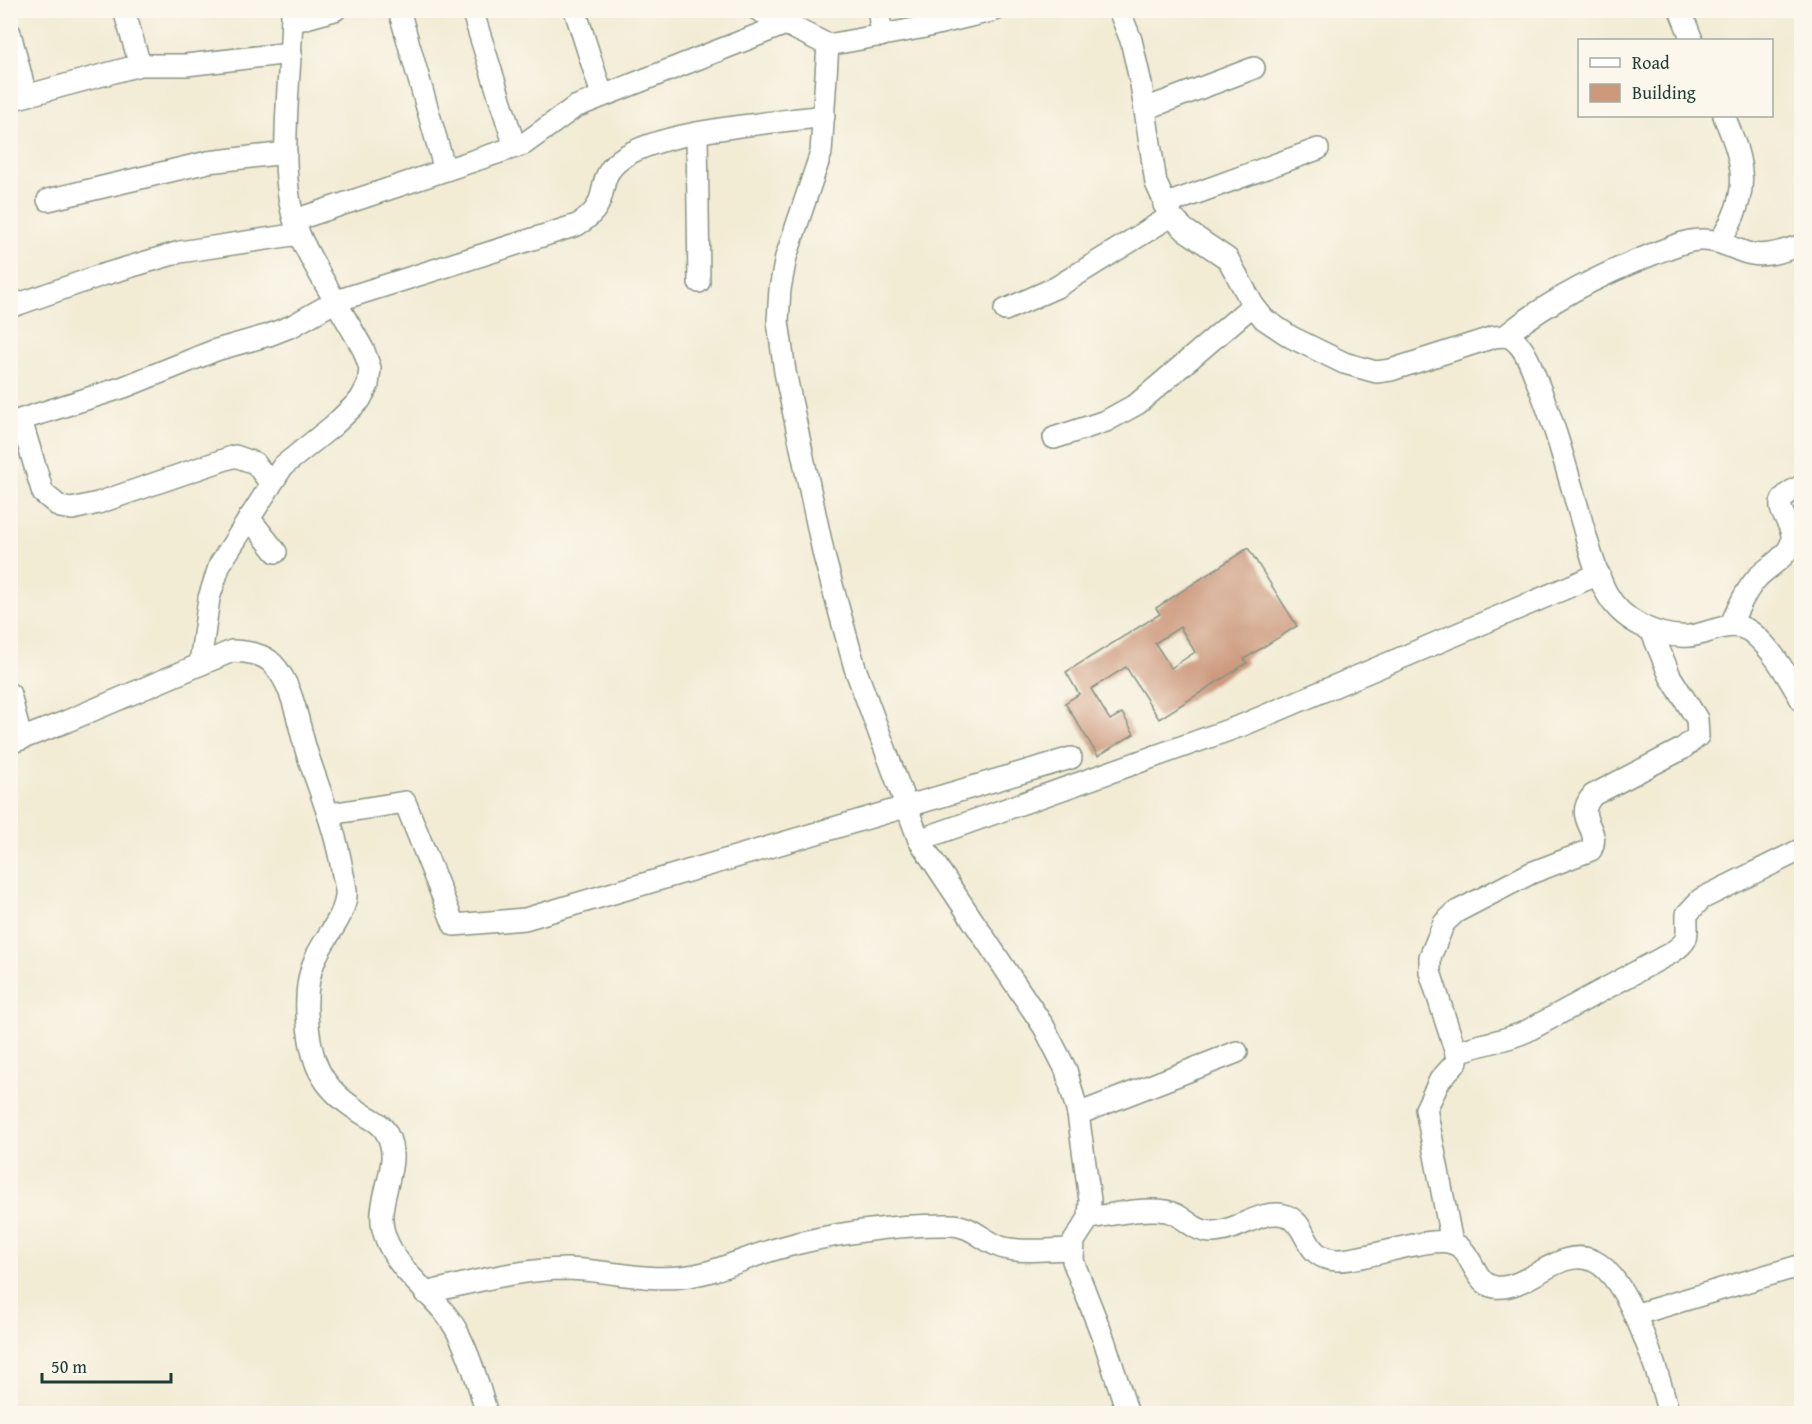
<svg xmlns="http://www.w3.org/2000/svg" width="1812" height="1424" font-family="'Gentium Book Plus',serif">
<rect width="100%" height="100%" fill="#fbf7ec"/>
<filter id="ink" filterUnits="userSpaceOnUse"><feTurbulence type="fractalNoise" baseFrequency=".0167" numOctaves="2"/><feDisplacementMap in="SourceGraphic" scale="12" xChannelSelector="R" yChannelSelector="G"/><feConvolveMatrix kernelMatrix="1 2 1 2 8 2 1 2 1" color-interpolation-filters="sRGB"/></filter>
<filter id="wash" filterUnits="userSpaceOnUse"><feTurbulence type="fractalNoise" baseFrequency=".008" numOctaves="4" result="noise"/><feDisplacementMap in="SourceGraphic" scale="24" xChannelSelector="R" yChannelSelector="G"/><feGaussianBlur stdDeviation="1.35" result="paint"/><feColorMatrix in="noise" values="0 0 0 0 0 0 0 0 0 0 0 0 0 0 0 0 0 1.4 0 .05"/><feComposite in="paint" operator="in"/></filter>
<g filter="url(#wash)">
<rect width="100%" height="100%" fill="#f2ecd5"/>
<g id="blocks">
<path fill="#cc997d" fill-rule="evenodd" d="M1248 548 1297 626 1244 659 1247 663 1159 719 1126 667 1091 689 1110 720 1122 713 1134 734 1098 756 1065 703 1079 694 1066 672 1160 614 1156 608ZM1180 627 1195 652 1171 668 1155 643Z"/>
</g>
</g>
<g filter="url(#ink)">
<use href="#blocks" fill-opacity="0" stroke="#889484" stroke-width="1.5"/>
<g fill="none" stroke-linecap="round" stroke-linejoin="round">
<defs>
<g id="minor">
<path d="M124 10 140 65"/>
<path d="M399 10 445 170"/>
<path d="M472 10 515 147"/>
<path d="M575 10 602 95"/>
<path d="M758 10 828 45 920 28 995 10"/>
<path d="M879 10 881 36"/>
<path d="M1119 10 1131 40 1141 84 1156 183 1171 216 1185 230 1228 259 1253 305 1264 319 1291 337 1344 363 1376 372 1391 370 1494 337C1502 336 1509 335 1515 341 1527 351 1533 371 1538 384 1556 428 1568 474 1581 519 1588 543 1594 569 1606 592 1621 621 1657 638 1689 636 1710 634 1731 618 1751 632 1773 649 1788 677 1802 701"/>
<path d="M1680 10 1692 40"/>
<path d="M292 22 335 10"/>
<path d="M10 33 26 95"/>
<path d="M828 45 821 153 786 257 780 289 778 321 785 372 824 556 855 668 919 840 1044 1027 1066 1070 1078 1114 1090 1200 1089 1218 1074 1241 1073 1261 1104 1340 1128 1414"/>
<path d="M10 100 140 65H186L291 53"/>
<path d="M1145 109 1254 68"/>
<path d="M697 134 699 282"/>
<path d="M48 200 208 162 286 153"/>
<path d="M1164 205 1318 149"/>
<path d="M295 220 524 144 575 107 783 25"/>
<path d="M1720 241C1751 193 1745 165 1724 116"/>
<path d="M10 307 99 276 180 252 299 234"/>
<path d="M1005 310 1057 287 1171 216"/>
<path d="M1505 336C1549 300 1600 275 1653 254 1667 249 1685 240 1700 240 1717 239 1729 247 1744 252 1763 259 1783 251 1802 245"/>
<path d="M21 420 43 493 60 507 72 509 98 503 235 456 255 463 271 484"/>
<path d="M10 423 124 387 216 350 269 335 292 326 336 301 577 225C616 202 591 181 621 159 660 130 773 123 824 116"/>
<path d="M1054 438 1106 421 1137 404 1253 305"/>
<path d="M249 518 276 552"/>
<path d="M1730 626C1738 609 1745 591 1758 577 1769 566 1786 558 1791 544 1799 519 1757 505 1802 486"/>
<path d="M200 664 209 598 220 564 283 466 334 425 360 400 368 385 370 368 364 351C343 312 317 274 299 234 274 176 292 75 292 10"/>
<path d="M10 694 21 739"/>
<path d="M10 743 65 722 232 651C246 652 263 653 273 664 294 686 298 725 307 753 320 792 335 828 342 869 343 877 347 888 346 896 344 918 325 937 316 957 308 974 306 995 307 1014 310 1060 319 1087 360 1112 370 1119 381 1122 387 1134 404 1166 372 1202 385 1236 399 1276 439 1296 458 1333 471 1358 479 1387 487 1414"/>
<path d="M330 814 405 802 454 925 525 919 1071 758"/>
<path d="M919 840 1243 725 1599 574"/>
<path d="M1456 1053C1480 1043 1504 1042 1527 1031L1671 953C1692 939 1686 936 1687 914L1701 899 1802 849"/>
<path d="M1078 1114 1237 1052"/>
<path d="M1089 1218C1110 1215 1145 1207 1166 1211 1184 1214 1193 1233 1214 1232 1238 1231 1261 1209 1284 1215 1310 1222 1301 1258 1336 1260 1365 1261 1430 1235 1452 1243 1473 1249 1473 1284 1495 1287 1528 1291 1560 1245 1594 1261 1630 1278 1659 1376 1669 1414"/>
<path d="M1452 1243 1426 1109 1440 1080 1457 1061 1456 1053 1430 972V957L1444 923 1456 912 1531 873 1591 850C1602 828 1572 819 1593 795L1682 749 1698 736 1697 719 1670 676 1651 630"/>
<path d="M425 1293C473 1282 519 1269 568 1269 605 1270 644 1281 681 1277 714 1274 744 1258 776 1249 828 1234 897 1224 951 1225 972 1225 985 1243 1004 1248 1025 1253 1051 1249 1072 1249"/>
<path d="M1634 1315 1802 1265"/>
</g>
</defs>
<use href="#minor" stroke="#889484" stroke-width="24"/>
<use href="#minor" stroke="#fff" stroke-width="21"/>
</g>
</g>
<rect width="1812" height="1424" fill="none" stroke="#fbf7ec" stroke-width="36"/>
<rect x="1578" y="39" width="195" height="78" fill="#fbf7ec" stroke="#a3ada2" stroke-width="1.5"/>
<rect x="1590" y="58" width="30" height="9" fill="#ffffff" stroke="#a3ada2" stroke-width="1.5"/>
<text x="1632" y="69" font-size="18" fill="#1f3d34">Road</text>
<rect x="1590" y="84" width="30" height="18" fill="#cc997d" stroke="#a3ada2" stroke-width="1.5"/>
<text x="1632" y="99" font-size="18" fill="#1f3d34">Building</text>
<path d="M42 1373v9h129v-9" fill="none" stroke="#1f3d34" stroke-width="3"/>
<text x="51" y="1373" font-size="18" fill="#1f3d34" stroke="#fbf7ec" stroke-width="4.5" paint-order="stroke">50 m</text>
</svg>
